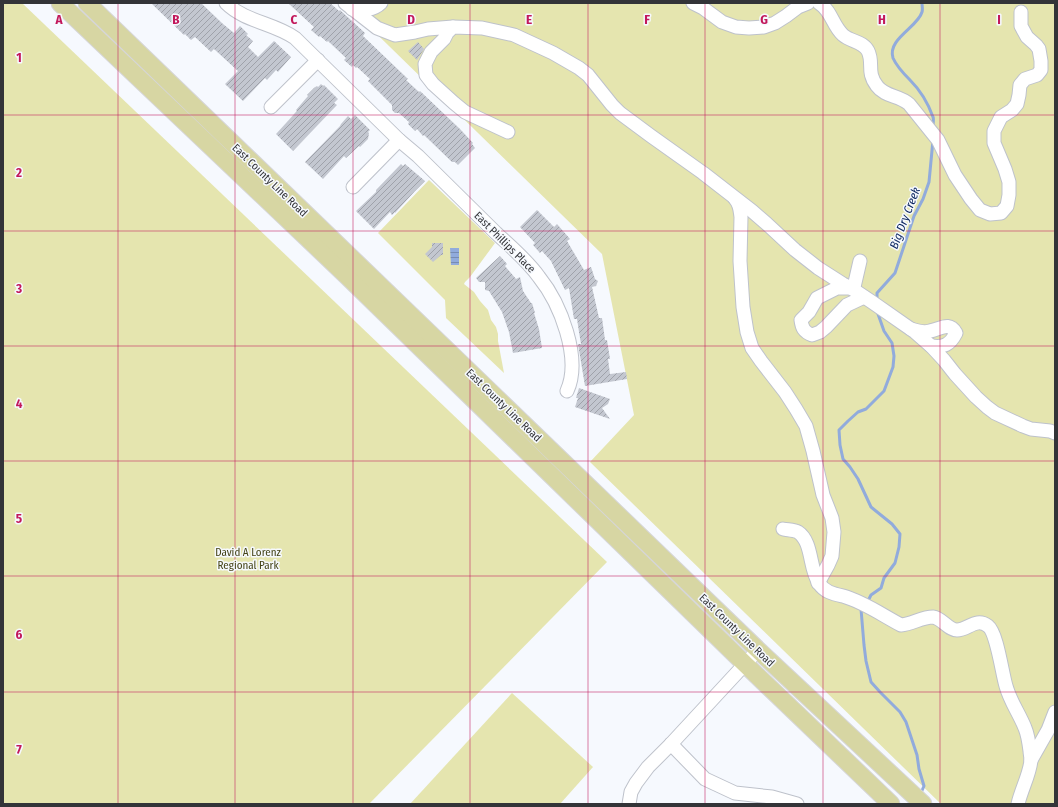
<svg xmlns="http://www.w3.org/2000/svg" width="1058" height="807" font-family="'Fira Sans Condensed',sans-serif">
<defs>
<pattern id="water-rules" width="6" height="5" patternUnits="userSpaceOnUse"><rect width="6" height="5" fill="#91abdc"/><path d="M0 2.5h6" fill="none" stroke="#778cb3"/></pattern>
<pattern id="building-hatch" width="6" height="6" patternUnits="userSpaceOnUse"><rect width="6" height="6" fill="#c3c7d0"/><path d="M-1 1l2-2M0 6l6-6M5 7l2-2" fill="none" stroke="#9fa2aa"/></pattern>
</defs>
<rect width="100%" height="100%" fill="#f6f9fe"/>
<g fill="#e5e5af">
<path d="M3 3H22L607 562 369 804H3Z"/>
<path d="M345 3H1055V804H941L590 462 634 415 602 254Z"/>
<path d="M429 180 495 243 470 277 465 282 464 284 474 292 480 301 488 310 491 320 496 327 498 334V341L504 373 446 318 445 300 378 233Z"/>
<path d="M512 693 593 767 560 804H410Z"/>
</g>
<path fill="url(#water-rules)" d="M450 248H459V265H451Z"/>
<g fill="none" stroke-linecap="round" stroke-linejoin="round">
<g stroke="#91abdc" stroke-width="3">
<path d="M922 3C922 6 923 10 922 12 918 27 887 39 893 58 896 65 904 74 910 80 920 90 928 103 933 117 934 119 933 123 933 126"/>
<path d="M877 298V293L895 273 914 216 923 199 929 182 933 140"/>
<path d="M869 599 871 595 881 588 884 578 895 563 899 547 900 534 892 524 871 507 858 479 850 467 843 459 840 445 839 430 848 421 858 412 866 409 884 391 893 367 894 356 892 343 884 331 878 314V310"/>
<path d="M861 609 864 645 866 661 871 682 880 692 900 712 906 722 917 755 919 769 924 786 920 795"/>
</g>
</g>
<g fill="url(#building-hatch)">
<path d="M151 3H201L223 24 234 33 240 26 248 34 246 35 253 41 248 47 258 57 274 41 291 57 278 72 276 70 267 80 265 78 243 101 225 84 238 71 214 49 211 52 195 37 191 40 185 34 184 35Z"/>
<path d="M288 3H330L339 11 340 10 365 33 363 36 408 79 406 80 419 92 420 91 460 129 473 143 472 144 475 148 458 165 455 162H452L424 135 423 136 417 129 415 131 408 124 409 122 399 113H395L392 110V105L368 81 370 79 357 67 356 68 353 65 352 67 344 60 346 58 328 41 327 42 320 36 319 37 311 30 314 27Z"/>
<path d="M418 42 424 49 417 60 408 51Z"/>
<path d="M321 84 323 86 324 85 338 99 334 103 337 105 293 151 276 134 297 111 296 110 308 96 307 95 314 88 317 86 318 87Z"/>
<path d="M355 115 370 130 368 132 369 133 368 139 360 147 359 146 346 158 344 156 323 179 305 162 340 126 341 124 348 116 351 119Z"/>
<path d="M401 164 403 166 405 164 425 181 415 191 395 213V212L392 215 390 212 374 229 356 211 376 192V190Z"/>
<path d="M537 210 554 227 557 224 570 239 567 241 584 270 591 267 595 279 598 281 596 286 592 287 599 318H602L605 340H607L610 359H608L610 374 626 372 627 379 585 386 578 344H581L579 332 577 319H574L569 288 565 290 551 261 542 251 540 253 533 245 535 243 520 227Z"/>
<path d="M432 243H443V255H441L433 262 425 254 432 247Z"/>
<path d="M500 256 507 264 505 266 516 279 520 277 523 291 531 303H532L535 313H534L539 329 542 348 513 353 509 332 502 312 489 291 485 290V282H479L476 278Z"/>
<path d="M579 388 610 399 608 404 602 408 610 419 575 407 578 398H576Z"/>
</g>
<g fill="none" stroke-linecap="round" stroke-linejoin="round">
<defs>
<g id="minor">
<path d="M226 3C245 22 274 23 295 38L399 140 418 156C444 182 470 207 496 233 511 247 527 260 539 277 560 303 582 358 567 391"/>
<path d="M345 3 377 28 395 35 415 32 428 29 453 27"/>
<path d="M693 3 703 8 722 22 736 27 749 28 764 27 775 23 786 16 798 7 808 3"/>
<path d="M819 3C832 11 832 25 843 35 851 42 863 41 868 51 874 63 866 72 877 86 885 97 899 95 909 104L938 140 955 175 971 199 980 210 990 214 1001 213 1007 206 1009 195V182L1005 169 994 143V131L1001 117 1012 110 1017 104 1019 95 1020 85 1025 79 1037 75 1041 70V61L1039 49 1036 45 1027 37 1021 26V12"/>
<path d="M352 9C363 10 373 11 381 3"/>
<path d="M271 107 318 60"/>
<path d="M508 132 465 112 454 103 433 84 426 75 425 64 431 52 444 39 447 33 453 27 482 28 514 35 553 53 579 68 588 75 612 105 620 113 651 136 703 173 752 211 767 224 795 250 818 268 843 284 851 288 872 302 915 332 931 346 944 360 955 374 976 397 987 407 995 413 1023 426 1031 429 1050 431 1055 433"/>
<path d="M353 187 399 140"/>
<path d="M735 199C740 204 740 210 741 217L740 261 743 307 747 332 752 348 761 361 785 392 796 409 806 426 813 451 823 495 832 518 834 532 832 556 828 565 818 583"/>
<path d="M860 261 854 287 851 288H837L817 298 809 312 801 320C802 328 804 332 812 335L820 332 826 327 847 305 864 297"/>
<path d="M911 329C917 331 924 333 930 331 941 329 949 321 956 333 950 345 943 348 931 346"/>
<path d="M783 529C788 530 794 530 798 532 813 542 809 569 819 583 824 592 834 594 843 596 864 602 882 615 901 625 912 624 922 617 933 617 942 618 948 630 957 630 968 630 976 617 988 626 997 633 1002 673 1006 686 1010 701 1019 713 1025 728 1028 735 1029 743 1030 751 1030 754 1031 757 1031 760 1030 774 1021 790 1018 804"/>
<path d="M671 744 705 779 735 793 772 797 797 804"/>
<path d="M1031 760 1048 730 1055 712"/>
<path d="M629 804 631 792 636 783 648 767 671 744 758 650"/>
</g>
<g id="major">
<path d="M60 3 346 275 746 665 891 804"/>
<path d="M87 3 758 650 923 804"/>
</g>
</defs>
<use href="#minor" stroke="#bec2cb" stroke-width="15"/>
<use href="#major" stroke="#d6d6d7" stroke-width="19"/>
<use href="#minor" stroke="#fff" stroke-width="13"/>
<use href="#major" stroke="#d7d6a3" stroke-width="17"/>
</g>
<path fill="none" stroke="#c2185b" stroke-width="1" stroke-opacity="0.55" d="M118 3V804M235 3V804M353 3V804M470 3V804M588 3V804M705 3V804M823 3V804M940 3V804M3 115H1055M3 231H1055M3 346H1055M3 461H1055M3 576H1055M3 692H1055"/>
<g text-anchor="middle" stroke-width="3" stroke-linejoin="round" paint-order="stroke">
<g font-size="11" fill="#333438" stroke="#f6f9fe">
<text transform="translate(270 180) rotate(44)" y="4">East County Line Road</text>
<text transform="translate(505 242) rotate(45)" y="4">East Phillips Place</text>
<text transform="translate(504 405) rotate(44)" y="4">East County Line Road</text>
<text transform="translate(737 630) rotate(44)" y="4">East County Line Road</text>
</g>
<g font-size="11" fill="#444316" stroke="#f6f9fe">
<text x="248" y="556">David A Lorenz<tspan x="248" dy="13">Regional Park</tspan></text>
</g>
<g font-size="12" font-style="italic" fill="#0b255e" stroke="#f6f9fe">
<text transform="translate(905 218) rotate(-69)" y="4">Big Dry Creek</text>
</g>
</g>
<g font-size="13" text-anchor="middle" font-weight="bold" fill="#c2185b" stroke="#f6f9fe" stroke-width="3" stroke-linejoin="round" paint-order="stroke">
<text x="59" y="24">A</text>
<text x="176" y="24">B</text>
<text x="294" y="24">C</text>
<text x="411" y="24">D</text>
<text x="529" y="24">E</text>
<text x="647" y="24">F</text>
<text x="764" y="24">G</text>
<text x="882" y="24">H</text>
<text x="999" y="24">I</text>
<text x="19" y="62">1</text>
<text x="19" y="177">2</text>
<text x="19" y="293">3</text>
<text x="19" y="408">4</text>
<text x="19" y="523">5</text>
<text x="19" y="639">6</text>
<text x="19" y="754">7</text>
</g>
<rect width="1058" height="807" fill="none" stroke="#333438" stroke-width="8"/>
</svg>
